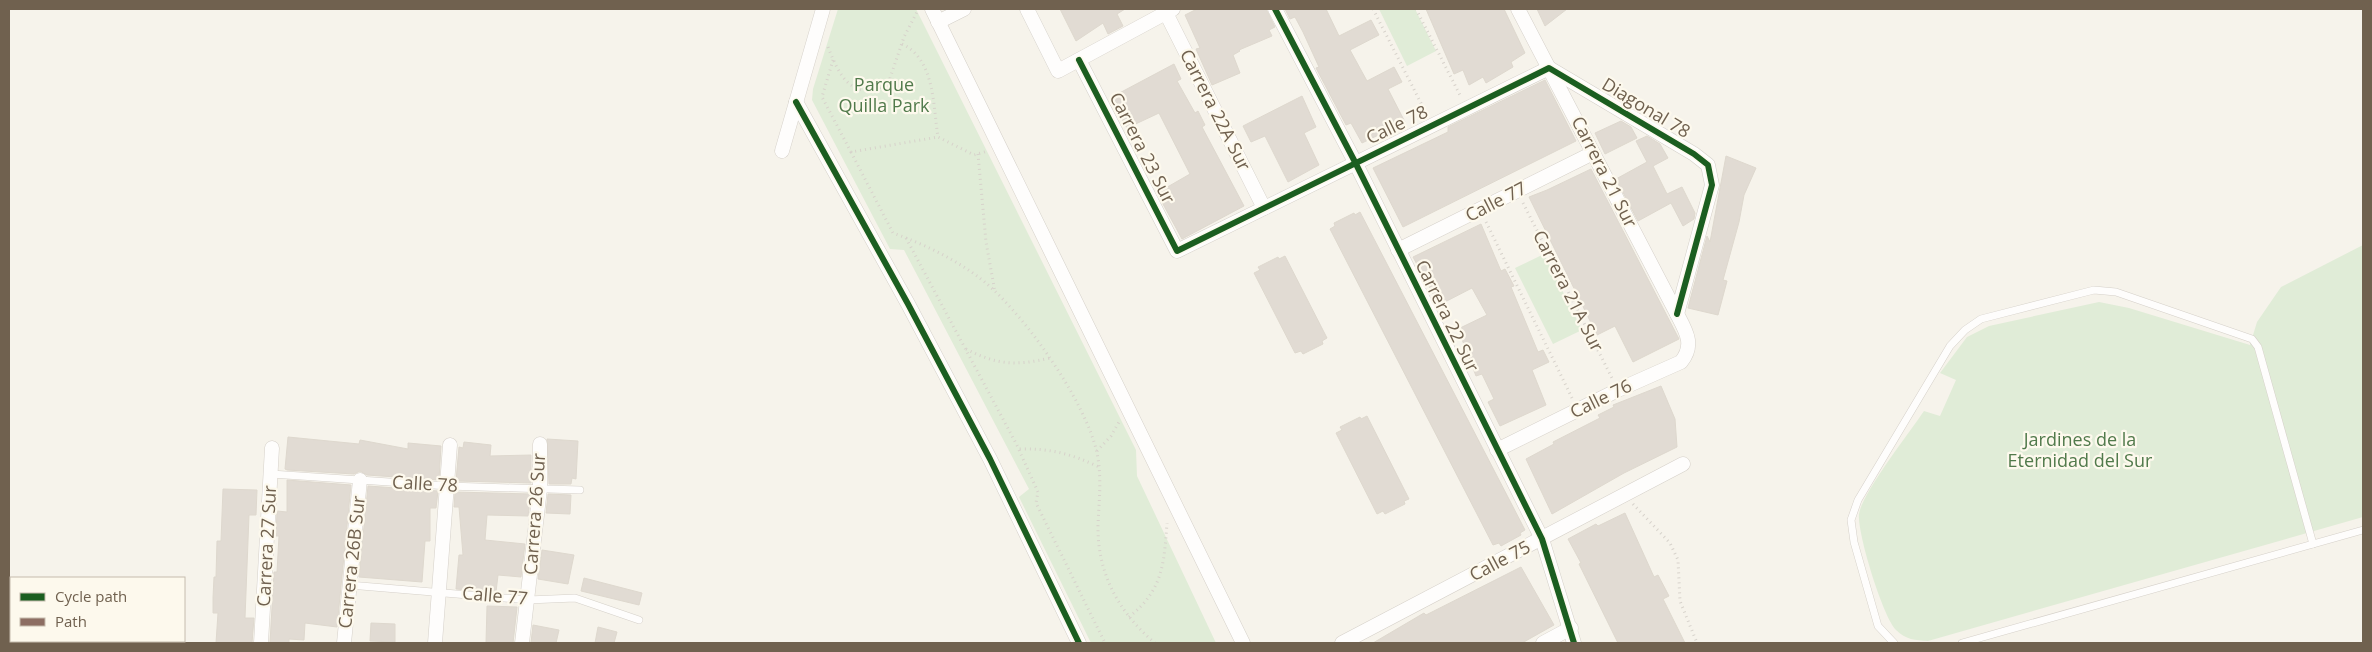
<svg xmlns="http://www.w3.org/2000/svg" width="2372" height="652" font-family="'Open Sans',sans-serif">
<rect width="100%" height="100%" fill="#f6f3eb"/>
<g fill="#e0ecd7">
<path d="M838 9H916L1136 450 1137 476 1216 643H1091L1019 497 1029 489 904 250 890 249 812 100 813 89Z"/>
<path d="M1379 9H1415L1436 51 1407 66Z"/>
<path d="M2363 245V517L1928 641C1915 640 1906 640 1896 630 1883 617 1857 533 1859 514 1862 493 1910 432 1924 411L1940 416 1956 380 1940 373 1967 337 1989 326 2099 302 2129 308 2250 345 2257 322 2281 287Z"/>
<path d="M1544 254 1582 330 1553 344 1515 268Z"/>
</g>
<g fill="#e1dbd3" stroke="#ded8ce">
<path d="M1060 9H1125L1117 14 1123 26 1108 34 1103 23 1076 41Z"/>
<path d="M1197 9H1266L1275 27 1269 30 1272 36 1239 50 1240 51 1233 55 1240 73 1212 85 1196 49 1200 48 1185 15Z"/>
<path d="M1285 9H1326L1339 36 1371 20 1379 35 1350 50 1367 81 1394 67 1402 82 1388 89 1405 122 1362 143 1351 123 1346 125 1316 68 1319 67 1303 32 1295 17 1290 19Z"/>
<path d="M1426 9H1504L1525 53 1511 62 1513 67 1486 83 1483 77 1469 85 1463 70 1454 74Z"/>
<path d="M1537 9H1567L1545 26Z"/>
<path d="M1174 64 1181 79 1177 81 1195 113 1198 111 1205 125 1202 127 1244 206 1182 239 1157 193 1190 174 1159 113 1127 128 1110 98Z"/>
<path d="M1545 80 1576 141 1403 227 1373 168 1448 132V127Z"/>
<path d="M1302 96 1316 127 1304 133 1319 165 1288 182 1265 136 1251 142 1243 126Z"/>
<path d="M1621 121 1631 127 1637 138 1605 154 1595 133Z"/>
<path d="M1647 136 1660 144 1668 158 1653 166 1667 194 1682 187 1695 213 1694 219 1683 226 1671 203 1638 221 1616 179 1647 162 1636 141Z"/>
<path d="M1726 156 1756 168 1744 195 1739 222 1723 280 1727 281 1718 315 1688 308 1707 236 1710 242Z"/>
<path d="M1591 169 1679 339 1633 362 1615 326 1597 335 1529 197 1547 190Z"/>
<path d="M1360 212 1525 530 1520 533 1521 535 1501 546 1499 543 1493 545 1330 229 1335 226 1334 223 1354 213 1355 215Z"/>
<path d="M1481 224 1501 271 1505 269 1514 286 1511 287 1538 352 1543 350 1549 362 1532 370 1546 405 1500 426 1488 402 1494 399 1482 374 1476 376 1458 329 1487 315 1472 288 1439 305 1413 257Z"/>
<path d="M1285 256 1327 338 1322 341 1323 344 1303 354 1301 351 1295 353 1254 273 1260 270 1258 267 1278 257 1279 259Z"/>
<path d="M1661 386 1675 419 1677 447 1624 473 1552 514 1526 459 1554 444 1553 442 1600 418 1598 415 1614 407 1613 405Z"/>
<path d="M1367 416 1409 499 1404 501 1405 504 1385 514 1383 511 1377 514 1336 433 1342 430 1340 427 1360 417 1361 419Z"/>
<path d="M288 437 359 444 360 440 408 449V443L441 446 439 480 367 475 360 471 354 474 287 470 285 469Z"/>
<path d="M547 439 578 441 576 479 572 478 571 484H549Z"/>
<path d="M464 442 491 445 490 456 531 455V483L456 481 459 447 463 448Z"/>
<path d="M287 480 351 485 337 627 305 623 304 640 289 639V643H270L274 572H277L279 536H276L277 511 287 512Z"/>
<path d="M368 486 438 491 436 508H430V541H425L422 582 359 577Z"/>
<path d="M223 489 257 490 256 515H249L245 618H254L252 643H216L218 613H213V598L214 577H216L217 541H221Z"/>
<path d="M455 492 531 494 528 516 487 515 485 540 525 544 521 577 498 575 496 592 456 589 459 555H463L459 507H454Z"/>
<path d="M548 494 571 495 570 514 546 513Z"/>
<path d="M1625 513 1654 577 1658 575 1669 596 1663 599 1685 643H1618L1579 564 1581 563 1568 539 1596 524 1598 526Z"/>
<path d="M542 550 574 555 568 584 538 579Z"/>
<path d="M1521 567 1554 625 1522 643H1373L1424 613 1426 615Z"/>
<path d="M584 578 642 593 639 605 581 591Z"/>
<path d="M487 606 517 607 513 643H486Z"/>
<path d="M371 623 395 624V642L370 641Z"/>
<path d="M533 625 559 630 556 643H531Z"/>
<path d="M598 627 617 632 614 643H595Z"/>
</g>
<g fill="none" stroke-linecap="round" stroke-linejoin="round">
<defs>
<g id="lane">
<path d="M271 474 448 486 580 490"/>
<path d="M349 585 528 600 575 598 639 620"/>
<path d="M1894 643 1878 626 1854 542 1851 520 1858 500 1950 346 1965 330 1981 319 2094 290 2116 292 2252 339 2258 347 2313 544"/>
<path d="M1962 643 2363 530"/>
</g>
<g id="street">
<path d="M932 9 1243 643"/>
<path d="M1027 9 1058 71 1173 9"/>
<path d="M1275 9 1355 162 1542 539 1574 643"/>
<path d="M1166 13 1264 208"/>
<path d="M938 22 964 9"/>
<path d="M1079 60 1177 251 1549 68 1694 154 1708 165 1712 185 1677 314"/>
<path d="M796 102 908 304 990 459 1079 643"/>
<path d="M782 151 823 9"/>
<path d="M1398 250 1593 153"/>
<path d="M1497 450 1618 390 1681 362C1695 345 1686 331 1677 314L1518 9"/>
<path d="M261 643 272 448"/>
<path d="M344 643 360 480"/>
<path d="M435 643 450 445"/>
<path d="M522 643 540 489V444"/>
<path d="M1342 643 1683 464"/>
<path d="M1543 643 1571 628"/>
</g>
</defs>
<use href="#lane" stroke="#d5d0c9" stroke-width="8"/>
<use href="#street" stroke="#d5d0c9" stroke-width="15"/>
<g stroke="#d7d2cb" stroke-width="3" stroke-dasharray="1 4" stroke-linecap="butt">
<path d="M1373 9 1426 113"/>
<path d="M1416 9 1461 97"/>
<path d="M902 44C935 59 933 106 938 137L974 155 988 151"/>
<path d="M828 47C840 77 852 102 888 84L904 37 917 12"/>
<path d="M833 60 822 97 851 152 938 137"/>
<path d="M851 152 893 233C923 244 951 257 977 276 1020 307 1086 401 1097 453 1102 477 1099 500 1098 525 1097 573 1119 613 1155 643"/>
<path d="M978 154 986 242 995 292"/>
<path d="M1523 203 1612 378"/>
<path d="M1486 222 1572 398"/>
<path d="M906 238 1019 449C1049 448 1072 454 1099 467"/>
<path d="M966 349C997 365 1016 366 1050 358"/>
<path d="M1019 450 1038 492 1036 503 1105 643"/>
<path d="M1097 451 1111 436 1119 422"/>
<path d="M1633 504 1670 543 1678 560 1680 601 1697 643"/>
<path d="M1129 617C1163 590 1164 564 1167 523"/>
</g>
<use href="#lane" stroke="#fefdfc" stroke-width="7"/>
<use href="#street" stroke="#fefdfc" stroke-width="14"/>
<g stroke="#8d6e63" stroke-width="5" stroke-dasharray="10 5" stroke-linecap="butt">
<path d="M9 597 11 599"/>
<path d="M39 641V643"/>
</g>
<defs>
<g id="cycleway">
<path d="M1275 9 1355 162 1542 539 1574 643"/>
<path d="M1079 60 1177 251 1549 68 1694 154 1708 165 1712 185 1677 314"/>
<path d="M796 102 908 304 990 459 1079 643"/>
</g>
</defs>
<use href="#cycleway" stroke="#fdf9ed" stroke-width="9"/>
<use href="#cycleway" stroke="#1b5e20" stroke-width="6"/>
</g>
<g text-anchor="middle" stroke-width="4.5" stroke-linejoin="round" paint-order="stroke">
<g font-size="18" fill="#517a4b" stroke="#fdf9ed">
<text x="884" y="91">Parque<tspan x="884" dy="21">Quilla Park</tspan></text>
<text x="2080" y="446">Jardines de la<tspan x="2080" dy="21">Eternidad del Sur</tspan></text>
</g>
<g font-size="18" fill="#70614f" stroke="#fdf9ed">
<text transform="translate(1646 108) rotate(31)" y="6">Diagonal 78</text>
<text transform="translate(1215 110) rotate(63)" y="6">Carrera 22A Sur</text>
<text transform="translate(1397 125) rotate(-26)" y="6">Calle 78</text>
<text transform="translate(1142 148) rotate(63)" y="6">Carrera 23 Sur</text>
<text transform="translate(1604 172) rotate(63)" y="6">Carrera 21 Sur</text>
<text transform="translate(1496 202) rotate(-27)" y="6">Calle 77</text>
<text transform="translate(1568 291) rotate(63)" y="6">Carrera 21A Sur</text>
<text transform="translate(1447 316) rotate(64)" y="6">Carrera 22 Sur</text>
<text transform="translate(1601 399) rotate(-26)" y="6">Calle 76</text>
<text transform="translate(425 484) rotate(3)" y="6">Calle 78</text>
<text transform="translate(535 514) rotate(-86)" y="6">Carrera 26 Sur</text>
<text transform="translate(267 546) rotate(-87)" y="6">Carrera 27 Sur</text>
<text transform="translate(1500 561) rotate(-28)" y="6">Calle 75</text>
<text transform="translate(352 562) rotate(-84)" y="6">Carrera 26B Sur</text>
<text transform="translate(495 596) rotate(5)" y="6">Calle 77</text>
</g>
</g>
<rect width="2372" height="652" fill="none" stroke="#70614f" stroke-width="20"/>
<rect x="10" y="577" width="175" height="65" fill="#fdf9ed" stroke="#c5bcae"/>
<rect x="20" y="593" width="25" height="8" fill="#1b5e20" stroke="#c5bcae"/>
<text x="55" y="602" font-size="15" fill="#70614f">Cycle path</text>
<rect x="20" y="618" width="25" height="8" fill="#8d6e63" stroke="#c5bcae"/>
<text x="55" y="627" font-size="15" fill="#70614f">Path</text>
</svg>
